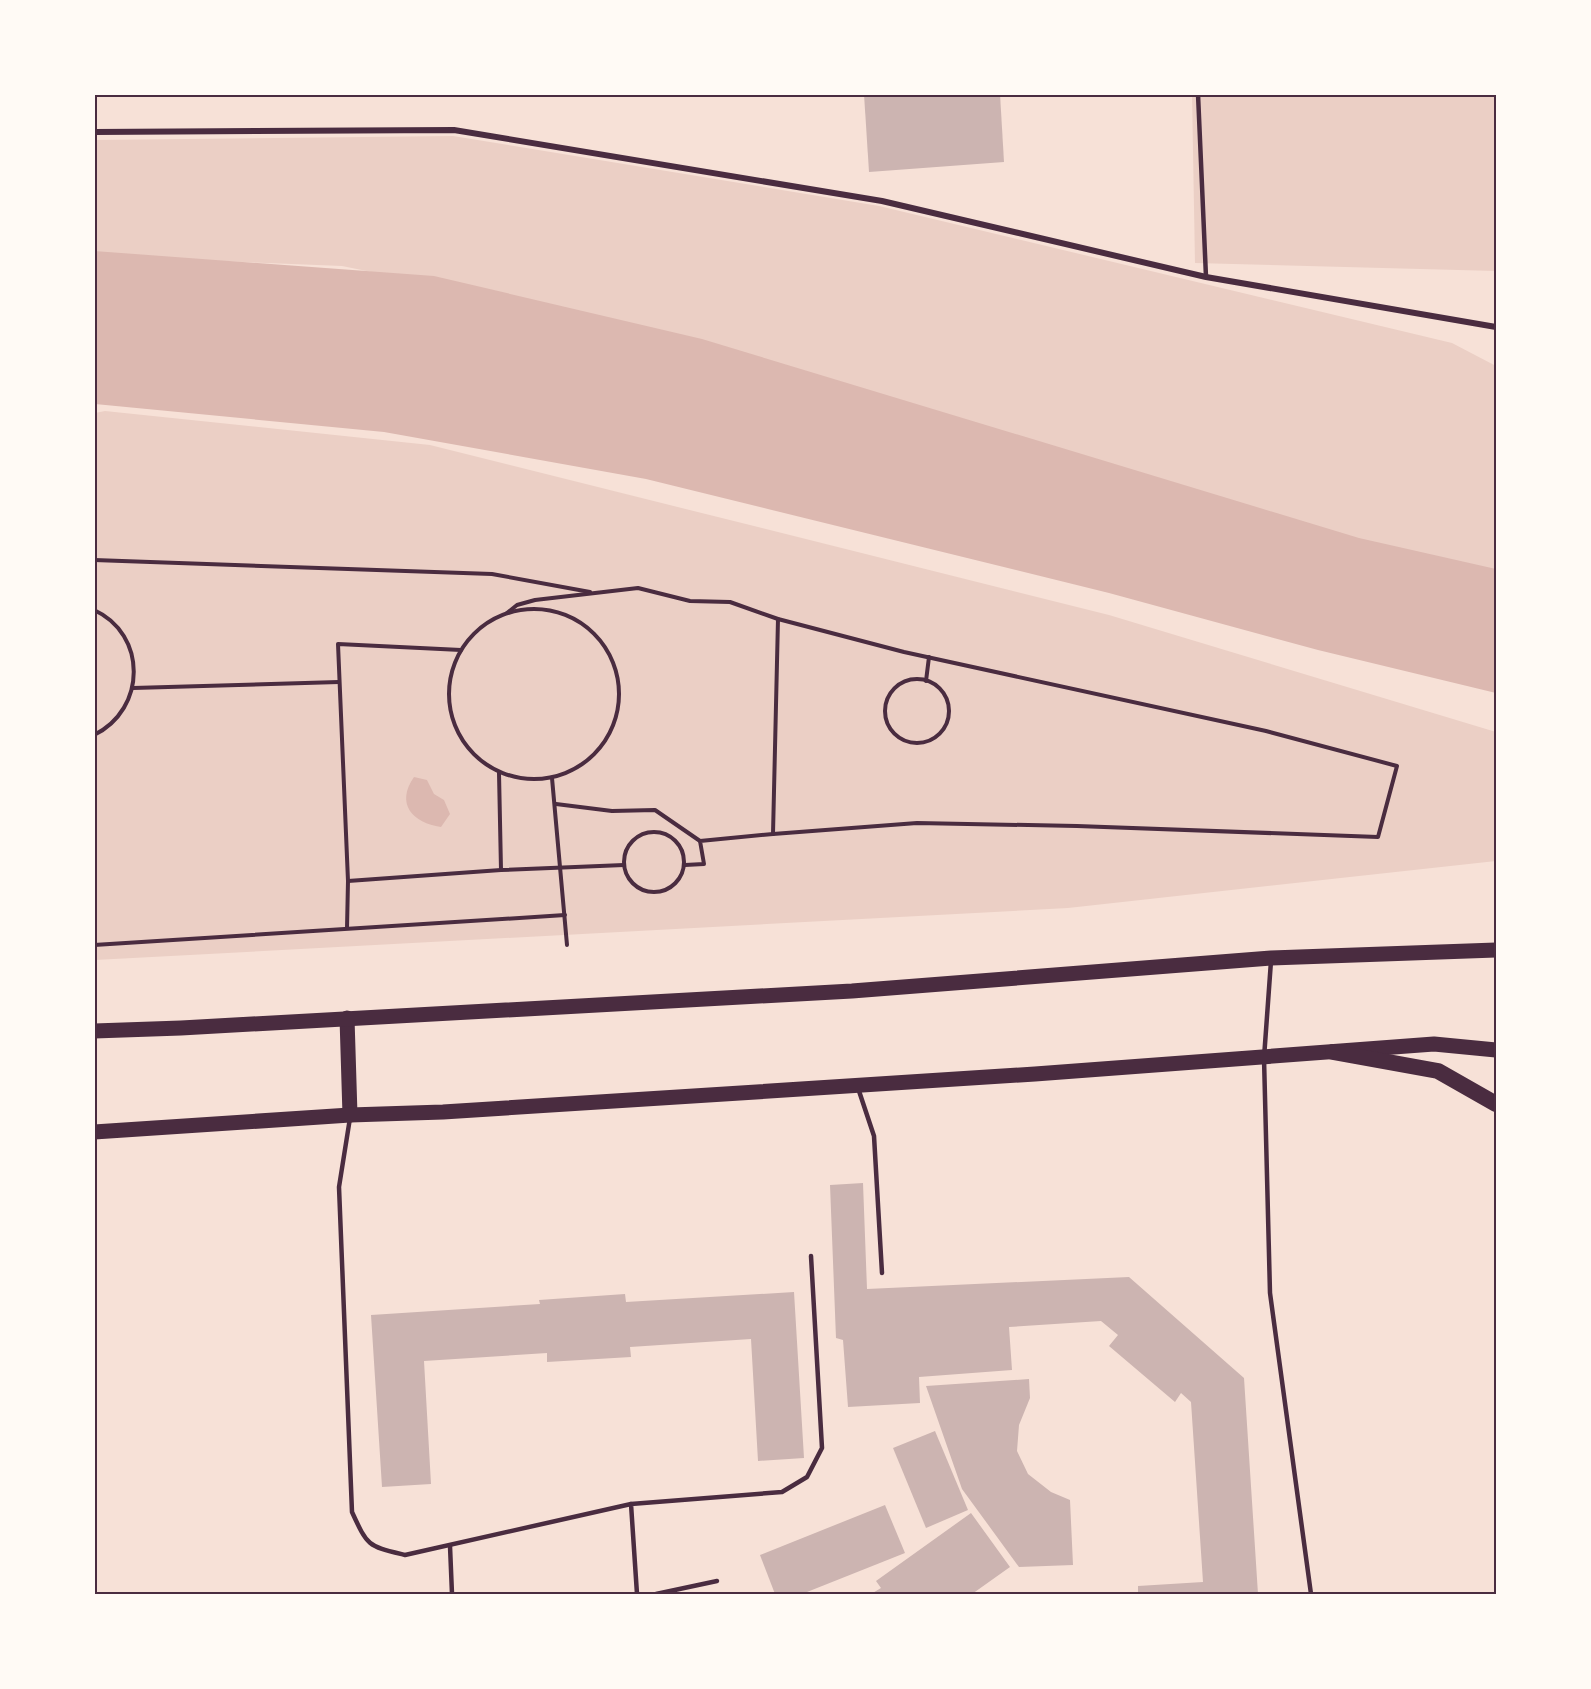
<svg xmlns="http://www.w3.org/2000/svg" width="1591" height="1689" font-family="Overpass,sans-serif">
<rect width="100%" height="100%" fill="#f7e1d7"/>
<g fill="#ebcfc5">
<path d="M1192 95H1496V271L1195 263Z"/>
<path d="M453 136 879 206 1452 343 1496 366V575L1357 549 609 320 342 266 95 256 94 140Z"/>
<path d="M105 411 430 445 1109 615 1496 732V861L1068 908 95 960V413Z"/>
</g>
<g fill="#dcb8b0">
<path d="M94 251 434 276 702 339 1359 538 1496 569V693L1318 650 1109 593 646 479 384 432 95 404Z"/>
<path d="M414 777 427 780 434 794 444 800 450 814 441 827C413 823 395 804 414 777Z"/>
</g>
<g fill="#ccb4b1">
<path d="M864 94H1000L1004 162 869 172Z"/>
<path d="M863 1183 867 1289 1129 1277 1244 1378 1258 1594H1138V1586L1203 1582 1191 1402 1181 1393 1175 1402 1109 1346 1118 1335 1101 1321 1009 1327 1012 1370 919 1377 920 1403 848 1407 843 1340 836 1338 830 1185Z"/>
<path d="M794 1292 804 1458 758 1461 751 1339 630 1347 631 1357 547 1362V1353L424 1361 431 1484 382 1487 371 1315 540 1304 539 1300 625 1294 626 1302Z"/>
<path d="M1029 1379 1030 1398 1019 1425 1017 1451 1028 1474 1051 1492 1070 1500 1073 1565 1019 1567 962 1489 926 1386Z"/>
<path d="M935 1431 968 1510 926 1528 893 1448Z"/>
<path d="M885 1505 905 1553 802 1594H775L760 1555Z"/>
<path d="M971 1513 1010 1567 972 1594H871L881 1588 876 1581Z"/>
</g>
<g fill="none" stroke-linecap="round" stroke-linejoin="round">
<g stroke="#4a2c40" stroke-width="4">
<path d="M94 560 492 574 590 592"/>
<circle cx="534" cy="694" r="85"/>
<path d="M94 610C147 634 147 709 94 735"/>
<path d="M507 613 517 605 535 600 638 588 690 601 730 602 778 619 904 652 1266 731 1397 766 1378 837 1077 826 917 823 773 834"/>
<circle cx="917" cy="711" r="32"/>
<path d="M926 681 929 657"/>
<path d="M133 688 339 682"/>
<path d="M499 773 501 870"/>
<path d="M552 778 567 945"/>
<path d="M556 804 612 811 655 810 700 841"/>
<circle cx="654" cy="862" r="30"/>
<path d="M685 865 704 864 700 841 773 834 778 619"/>
<path d="M348 881 501 870 624 865"/>
<path d="M347 928 348 881 338 644 461 650"/>
<path d="M94 945 565 915"/>
</g>
<g stroke="#4a2c40" stroke-width="4.5">
<path d="M1198 94 1206 277"/>
<path d="M1271 961 1264 1058 1270 1293 1311 1594"/>
<path d="M858 1088 874 1136 882 1273"/>
<path d="M350 1118 339 1187 352 1512C368 1547 368 1546 405 1555L631 1504"/>
<path d="M450 1546 452 1594"/>
<path d="M637 1594 631 1504 782 1492 807 1477 822 1448 811 1256"/>
<path d="M656 1594 717 1581"/>
</g>
<path stroke="#4a2c40" stroke-width="6" d="M94 132 454 130 882 201 1206 277 1496 327"/>
<g stroke="#4a2c40" stroke-width="15">
<path d="M347 1018 350 1115"/>
<path d="M94 1031 181 1028 852 991 1271 958 1496 950"/>
<path d="M94 1132 350 1115 443 1112 1035 1074 1434 1044 1496 1050"/>
</g>
<path stroke="#4a2c40" stroke-width="16" d="M1333 1052 1438 1071 1496 1104"/>
</g>
<rect width="1591" height="1689" fill="none" stroke="#fffaf5" stroke-width="192"/>
<rect x="96" y="96" width="1399" height="1497" fill="none" stroke="#4a2c40" stroke-width="2"/>
</svg>
